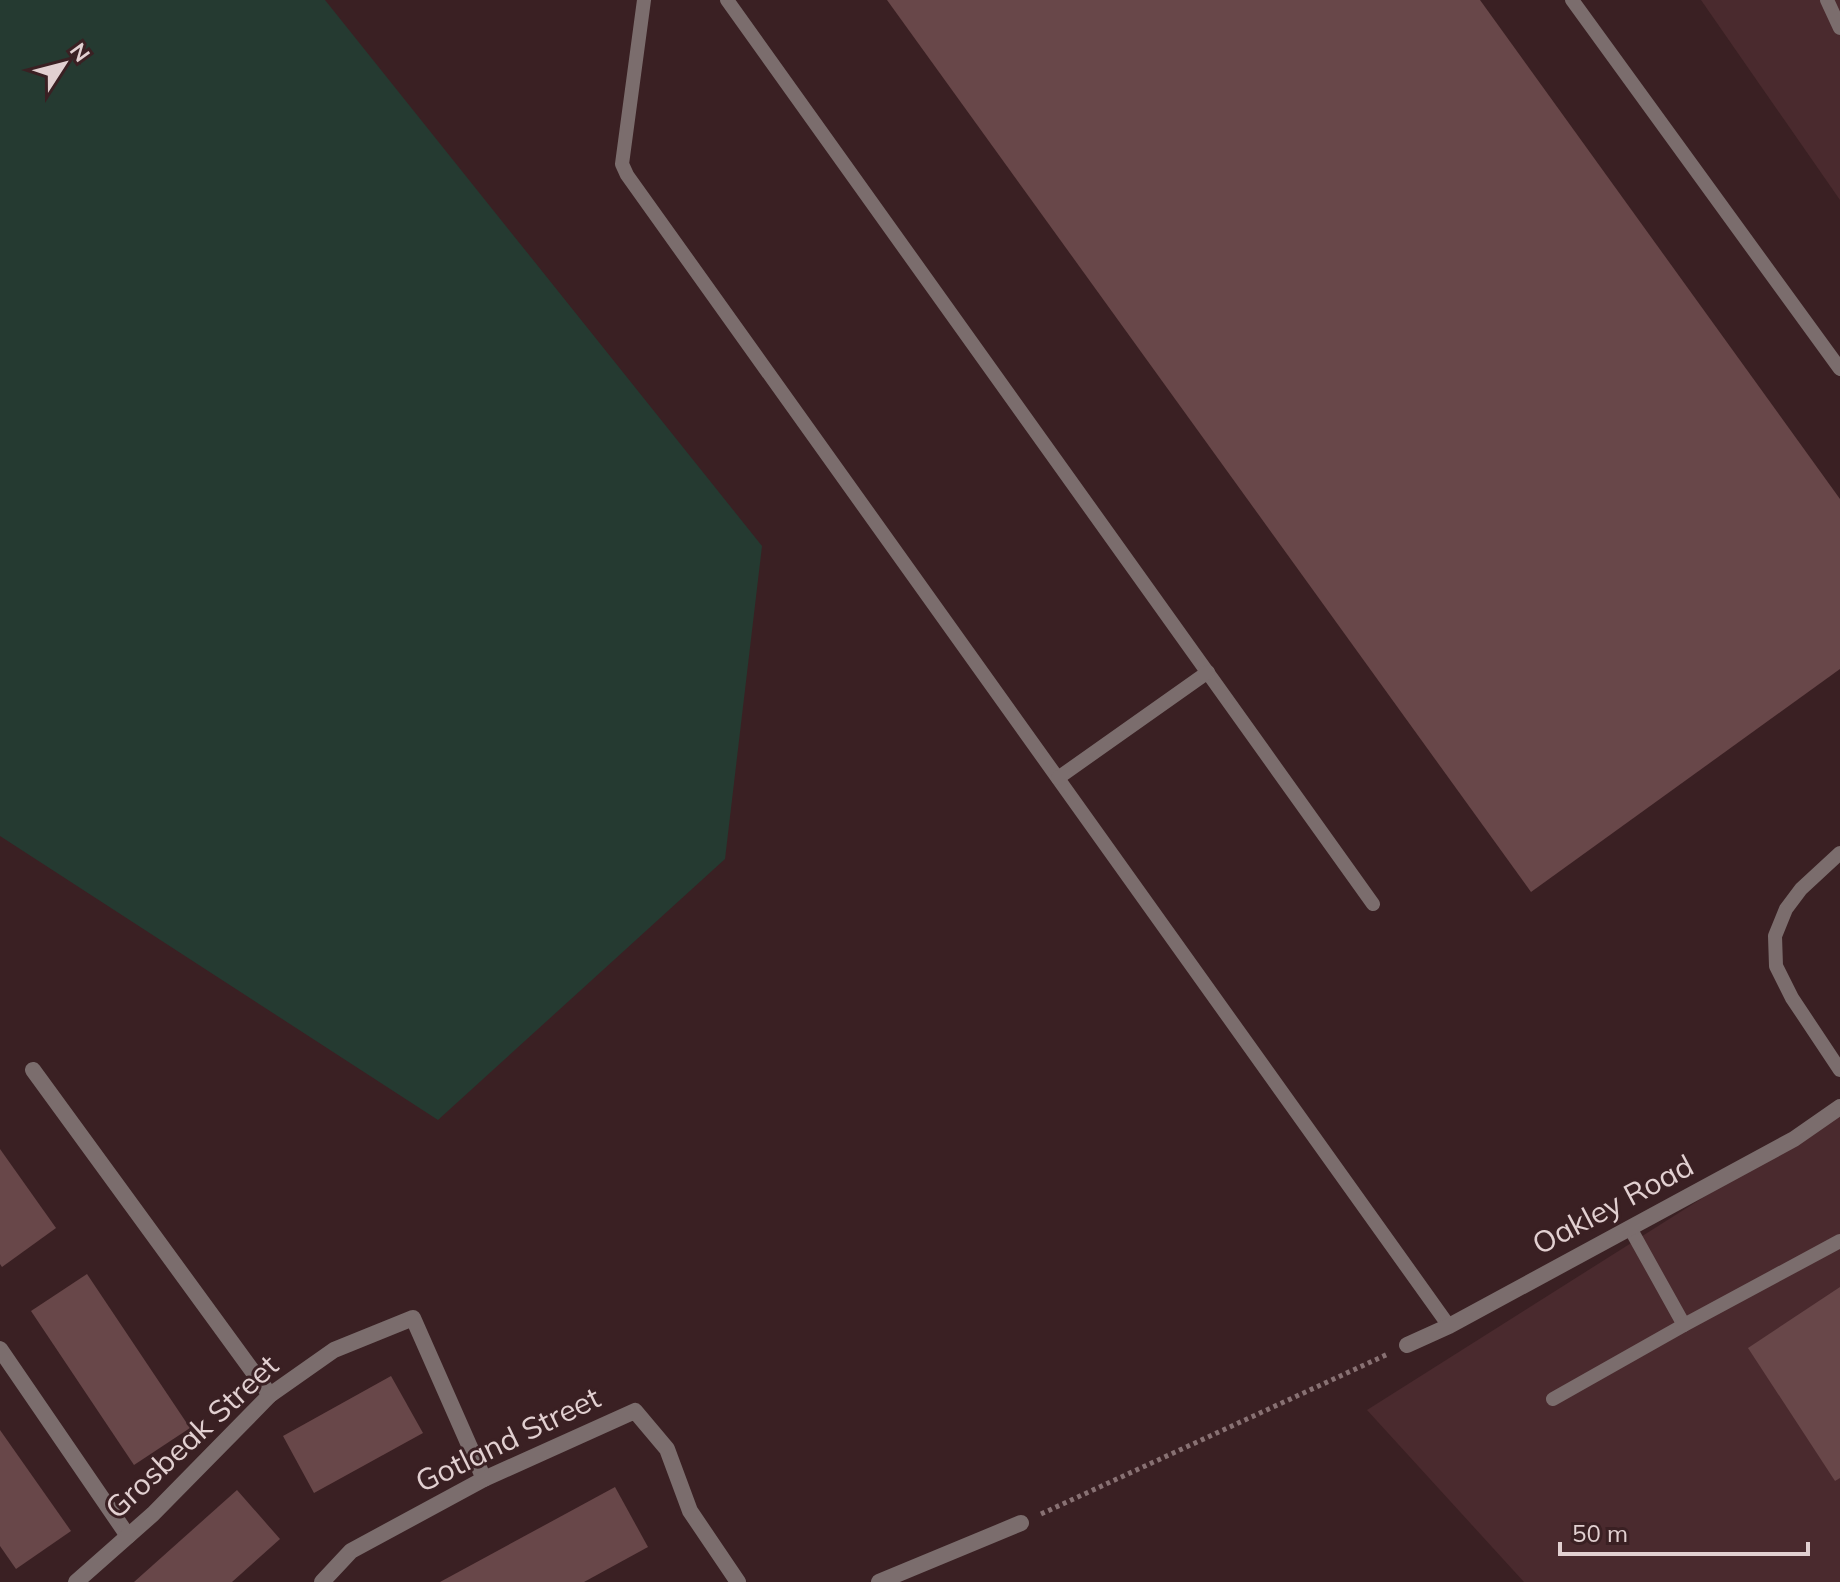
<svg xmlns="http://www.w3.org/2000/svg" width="1840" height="1582" font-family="Mulish,sans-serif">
<rect width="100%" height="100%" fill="#3a2023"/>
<g fill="#4a2a2e">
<path d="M1701 0H1840V200Z"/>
<path d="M1840 1111V1582H1524L1367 1410Z"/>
</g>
<path fill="#253a31" d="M0 0H325L762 546 725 859 438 1120 0 836Z"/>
<g fill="#684749">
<path d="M887 0H1480L1840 499V669L1531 892Z"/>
<path d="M0 1149 56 1228 2 1267 0 1264Z"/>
<path d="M87 1274 190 1428 134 1465 31 1311Z"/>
<path d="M1840 1287V1478L1835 1481 1748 1348Z"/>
<path d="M391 1376 423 1433 314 1493 283 1436Z"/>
<path d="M0 1430 71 1531 16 1569 0 1546Z"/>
<path d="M615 1487 648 1547 584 1582H440Z"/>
<path d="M237 1490 280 1539 232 1582H134Z"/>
</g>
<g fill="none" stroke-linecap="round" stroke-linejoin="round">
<path stroke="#887173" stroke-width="5" stroke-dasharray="4 4" stroke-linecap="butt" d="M1041 1514 1388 1354"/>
<g stroke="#7b6d6d" stroke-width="14">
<path d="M644 0 622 164 627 175 1449 1326"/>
<path d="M727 0 1373 904"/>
<path d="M1572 0 1840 369"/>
<path d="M1827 0 1840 28"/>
<path d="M1058 778 1208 672"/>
<path d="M1840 853 1801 889 1786 909 1775 936 1776 966 1792 998 1840 1070"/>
<path d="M1630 1228 1684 1325"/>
<path d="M1553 1399 1684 1325 1840 1241"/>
</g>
<g stroke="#7b6d6d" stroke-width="16">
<path d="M33 1070 270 1395"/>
<path d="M1407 1345 1449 1326 1794 1139 1840 1107"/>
<path d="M0 1349 128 1536"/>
<path d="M76 1582 153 1514 270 1395 334 1350 413 1318 484 1479"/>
<path d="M322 1582 351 1551 484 1479 635 1411 667 1449 690 1511 738 1582"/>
<path d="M879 1582 1021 1523"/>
</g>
</g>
<g text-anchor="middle" stroke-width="6" stroke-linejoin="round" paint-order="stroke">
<g font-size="30" fill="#e2d0d1" stroke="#3a2023">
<text transform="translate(1613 1205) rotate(-28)" y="10">Oakley Road</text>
<text transform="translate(192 1437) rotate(-43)" y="10">Grosbeak Street</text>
<text transform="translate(508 1440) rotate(-26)" y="10">Gotland Street</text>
</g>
</g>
<g transform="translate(64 64) rotate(54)" stroke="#3a2023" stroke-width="6" paint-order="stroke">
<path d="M0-6L14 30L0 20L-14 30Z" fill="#e2d0d1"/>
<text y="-12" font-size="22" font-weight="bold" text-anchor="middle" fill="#e2d0d1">N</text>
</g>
<path d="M1560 1542v12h248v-12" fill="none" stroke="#e2d0d1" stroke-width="4"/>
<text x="1572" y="1542" font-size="24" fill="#e2d0d1" stroke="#3a2023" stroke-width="6" paint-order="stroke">50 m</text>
</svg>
